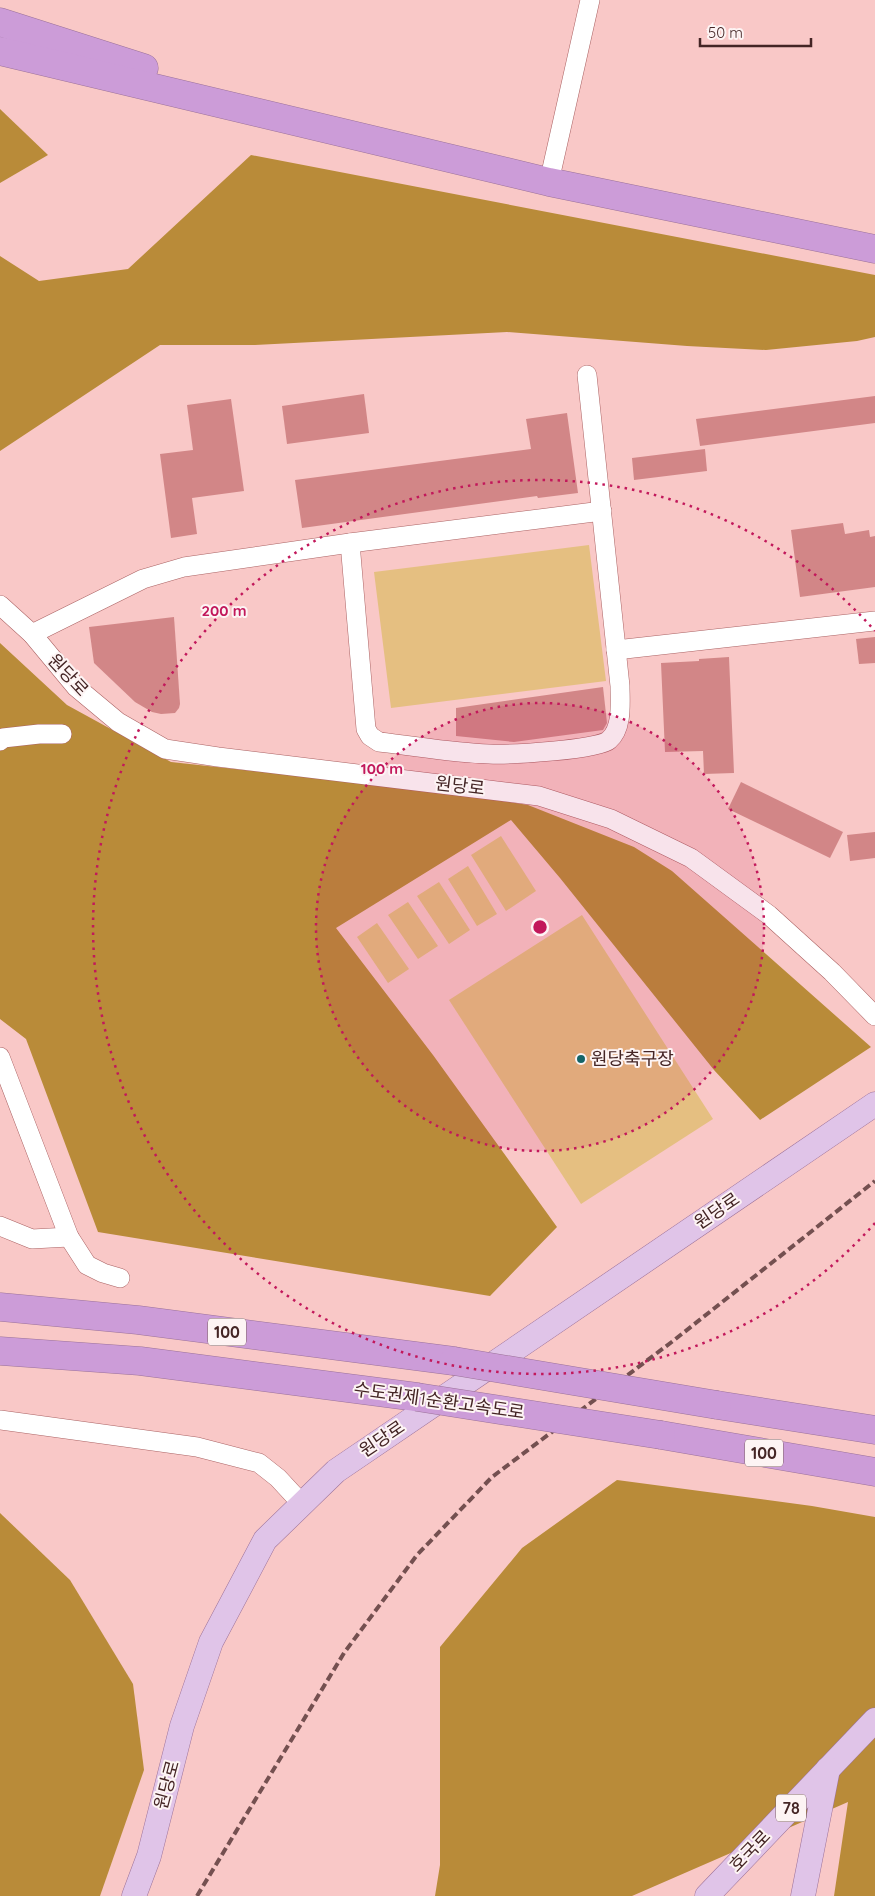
<svg xmlns="http://www.w3.org/2000/svg" width="875" height="1896" font-family="Quicksand,'Noto Sans KR',sans-serif">
<rect width="100%" height="100%" fill="#f9c8c7"/>
<g fill="#e5bf81">
<path d="M589 545 606 681 391 708 374 572Z"/>
<path d="M501 836 536 891 506 911 471 855Z"/>
<path d="M468 866 497 914 477 926 448 879Z"/>
<path d="M439 882 470 930 449 944 417 896Z"/>
<path d="M408 902 438 946 418 959 388 915Z"/>
<path d="M582 915 713 1119 581 1204 449 1000Z"/>
<path d="M377 923 409 969 388 983 357 937Z"/>
</g>
<g fill="#b98b39">
<path d="M0 109 48 155 0 183Z"/>
<path d="M251 155 875 275V337L857 341 766 350 687 346 507 332 255 345H160L0 451V256L39 281 128 269Z"/>
<path d="M0 643 67 705 171 762 440 791 528 805 634 847 672 871 871 1047 760 1120 714 1070 560 878 511 820 336 928 433 1055 557 1227 490 1296 98 1232 26 1039 0 1019Z"/>
<path d="M617 1480 812 1506 875 1517V1896H834L848 1802 632 1896H435L440 1865V1647L522 1548Z"/>
<path d="M0 1513 70 1580 133 1684 144 1770 100 1896H0Z"/>
</g>
<g fill="#d28687">
<path d="M364 394 369 433 287 444 282 406Z"/>
<path d="M875 396V423L700 446 696 419Z"/>
<path d="M231 399 244 491 192 498 197 534 171 538 160 454 193 450 187 405Z"/>
<path d="M567 413 578 493 538 498 537 496 302 528 295 480 531 449 526 419Z"/>
<path d="M705 449 707 471 634 480 632 458Z"/>
<path d="M843 523 845 534 869 530 870 537 875 536V587L800 597 791 530Z"/>
<path d="M174 617 180 704 179 708 175 713 161 714 152 712 135 702 94 663 89 627Z"/>
<path d="M875 637V663L859 664 856 639Z"/>
<path d="M729 657 734 773 704 774 703 751 665 752 661 663 699 661V659Z"/>
<path d="M603 687 607 723 603 730 514 742 456 736V708Z"/>
<path d="M741 782 843 832 830 858 728 809Z"/>
<path d="M875 832V858L850 861 847 835Z"/>
</g>
<g fill="none" stroke-linecap="round" stroke-linejoin="round">
<defs>
<g id="minor">
<path d="M549 182 590 0"/>
<path d="M350 543 366 729 370 736 379 742C416 746 453 753 489 754 508 755 598 750 609 740 623 728 620 702 620 686L587 375"/>
<path d="M0 605 32 634 76 687 118 722 165 749 218 757 539 796 611 819 691 858 769 915 832 972 875 1016"/>
<path d="M32 634 143 579 184 567 350 543 602 511"/>
<path d="M616 650 875 621"/>
<path d="M0 741 3 738 39 734H62"/>
<path d="M0 1057 69 1237 87 1265 103 1273 120 1278"/>
<path d="M0 1226 32 1239 69 1237"/>
<path d="M0 1420 197 1447 259 1463 278 1478 302 1504"/>
</g>
<g id="major">
<path d="M134 1896 149 1856 182 1726 211 1642 265 1540 336 1471 875 1104"/>
<path d="M707 1896 875 1720"/>
<path d="M803 1896 828 1769"/>
</g>
<g id="highway">
<path d="M0 22 144 68"/>
<path d="M0 51 549 182 875 249"/>
<path d="M0 1307 138 1320 454 1361"/>
<path d="M0 1351 140 1361 417 1397"/>
<path d="M717 1405 875 1430"/>
<path d="M661 1435 875 1472"/>
</g>
</defs>
<use href="#minor" stroke="#ab6364" stroke-width="20"/>
<use href="#major" stroke="#9c7299" stroke-width="25"/>
<use href="#highway" stroke="#9c7299" stroke-width="29"/>
<use href="#minor" stroke="#fff" stroke-width="19"/>
<use href="#major" stroke="#e0c4e8" stroke-width="24"/>
<use href="#highway" stroke="#cc9cd8" stroke-width="28"/>
<path stroke="#745050" stroke-width="4" stroke-dasharray="8 4" stroke-linecap="butt" d="M197 1896 344 1653 417 1555 492 1477 673 1341 875 1181"/>
<defs>
<g id="highway-bridge">
<path d="M454 1361 717 1405"/>
<path d="M417 1397 661 1435"/>
</g>
</defs>
<use href="#highway-bridge" stroke="#9c7299" stroke-width="29" stroke-linecap="butt"/>
<use href="#highway-bridge" stroke="#cc9cd8" stroke-width="28"/>
</g>
<circle cx="540" cy="927" r="224" fill="#c2185b" fill-opacity=".12"/>
<g fill="none" stroke="#c2185b" stroke-width="2.5" stroke-dasharray="2.5 5">
<circle cx="540" cy="927" r="224"/>
<path d="M875 1223A447 447 0 1 1 875 631"/>
</g>
<circle fill="#156568" stroke="#fdf4f4" stroke-width="2" cx="581" cy="1059" r="5"/>
<g text-anchor="middle" stroke-width="4" stroke-linejoin="round" paint-order="stroke">
<g fill="#fdf4f4" stroke="#7c6363" stroke-width="1">
<rect x="208" y="1318.5" width="38" height="27" rx="4"/>
<rect x="745" y="1439.5" width="38" height="27" rx="4"/>
<rect x="776" y="1794.5" width="30" height="27" rx="4"/>
</g>
<g font-size="16" font-weight="bold" fill="#442525">
<text x="227" y="1338">100</text>
<text x="764" y="1459">100</text>
<text x="791" y="1814">78</text>
</g>
<g font-size="18" fill="#442525" stroke="#fdf4f4">
<text transform="translate(68 675) rotate(47)" y="6">원당로</text>
<text transform="translate(460 786) rotate(7)" y="6">원당로</text>
<text transform="translate(717 1211) rotate(-34)" y="6">원당로</text>
<text transform="translate(439 1401) rotate(8)" y="6">수도권제1순환고속도로</text>
<text transform="translate(382 1439) rotate(-34)" y="6">원당로</text>
<text transform="translate(167 1785) rotate(-75)" y="6">원당로</text>
<text transform="translate(750 1851) rotate(-46)" y="6">호국로</text>
</g>
<g font-size="18" fill="#442525" stroke="#fdf4f4" text-anchor="start">
<text x="591" y="1065">원당축구장</text>
</g>
</g>
<circle cx="540" cy="927" r="8" fill="#c2185b" stroke="#fdf4f4" stroke-width="2.5"/>
<g font-size="15" text-anchor="middle" font-weight="bold" fill="#c2185b" stroke="#fdf4f4" stroke-width="4" stroke-linejoin="round" paint-order="stroke">
<text x="224" y="616">200 m</text>
<text x="382" y="774">100 m</text>
</g>
<path d="M700 38v8h111v-8" fill="none" stroke="#442525" stroke-width="2.5"/>
<text x="708" y="38" font-size="15" fill="#442525" stroke="#fdf4f4" stroke-width="4" paint-order="stroke">50 m</text>
</svg>
